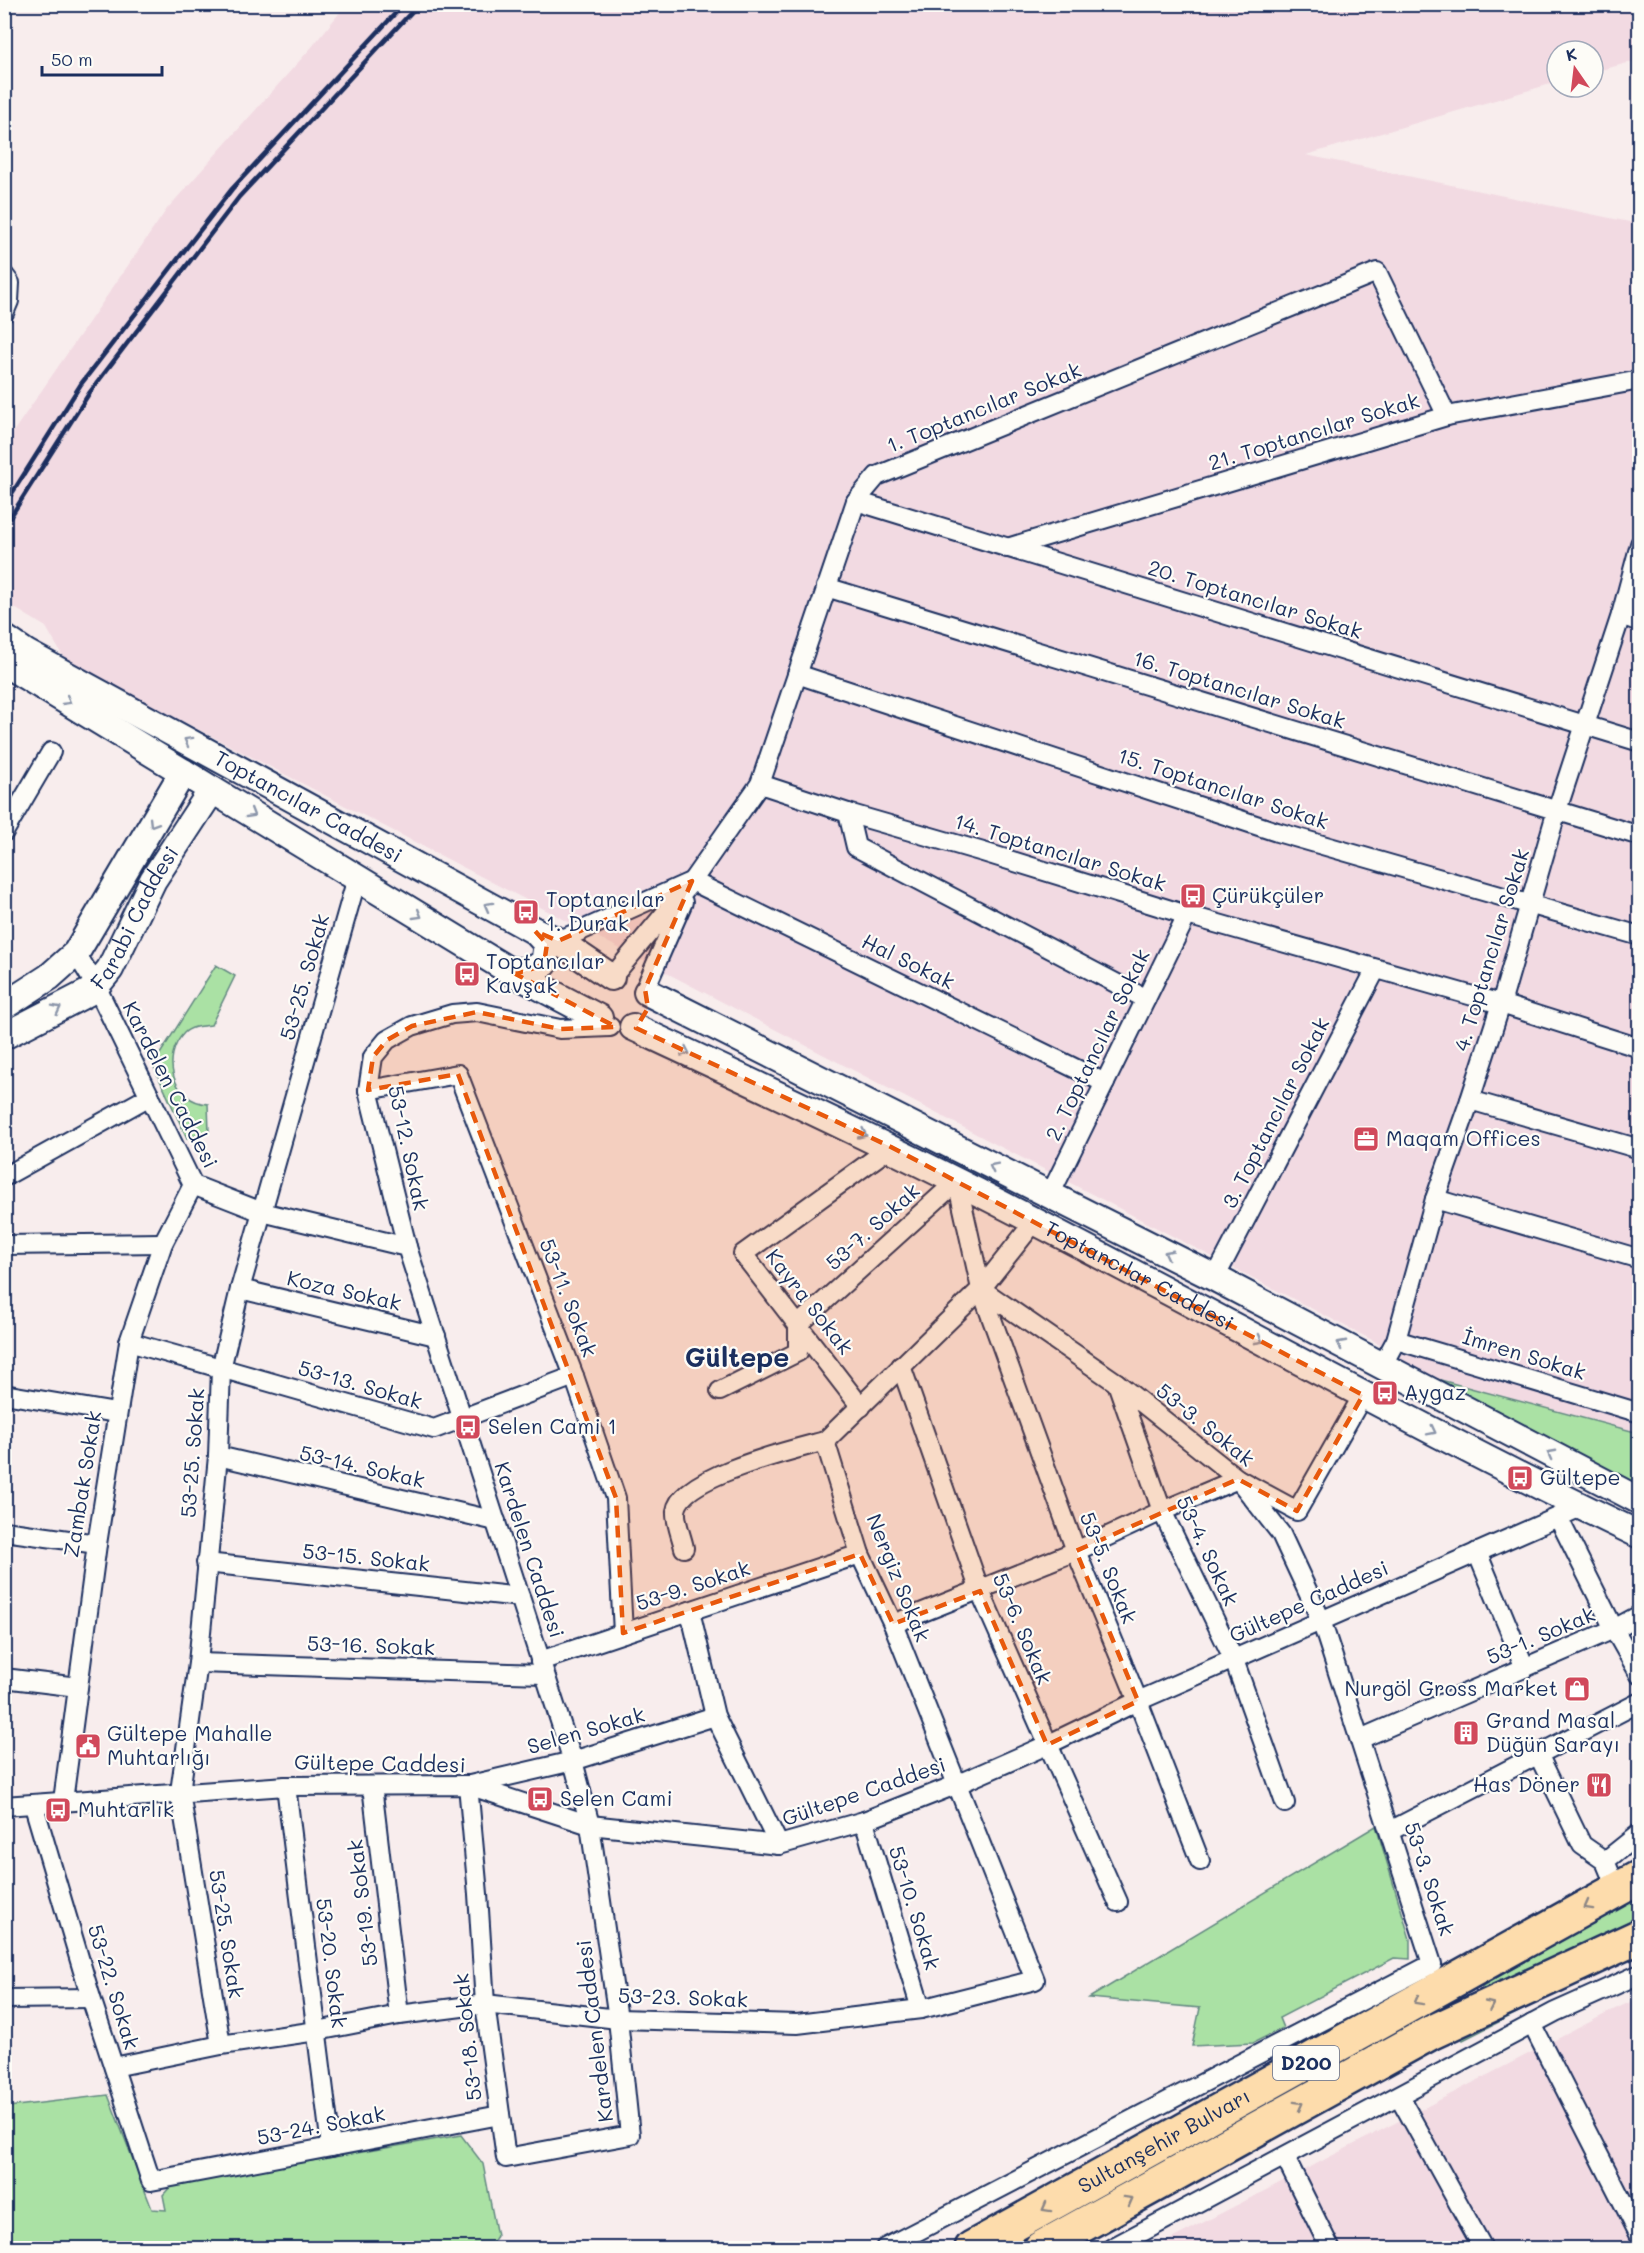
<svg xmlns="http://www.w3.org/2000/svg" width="1644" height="2253" font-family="Mali,sans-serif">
<rect width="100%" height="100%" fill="#f8eded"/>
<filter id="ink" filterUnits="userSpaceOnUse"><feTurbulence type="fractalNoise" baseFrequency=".0167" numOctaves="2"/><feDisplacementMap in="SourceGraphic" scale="12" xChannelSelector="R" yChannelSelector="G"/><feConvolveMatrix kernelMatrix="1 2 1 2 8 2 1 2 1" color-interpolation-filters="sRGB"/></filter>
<g filter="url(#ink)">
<g fill="#f2dae2">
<path d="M346 5H1639V60L1593 72V51H1557V82L1306 155 1639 224V1436L1418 1374 1374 1341 65 660 46 627 5 602 4 445 167 209 311 48Z"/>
<path d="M1639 1998V2248H1154L1615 2009Z"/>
</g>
<g fill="#aae1a4" stroke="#628881" stroke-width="1.5">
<path d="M216 965 235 976 211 1025C202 1026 191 1026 184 1033 161 1057 172 1102 208 1104L209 1132 187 1138 153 1065Z"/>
<path d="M1418 1374 1639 1433V1492Z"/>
<path d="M1376 1826 1410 1939V1959L1394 1958 1279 2018 1283 2028 1253 2043 1192 2046 1200 2008 1089 1998Z"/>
<path d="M1639 1896V1920L1488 1995 1482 1986Z"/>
<path d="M1594 1974 1463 2040 1459 2034Z"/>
<path d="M108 2095 152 2209 166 2210 163 2195 172 2185 461 2135 483 2164 497 2236 489 2248H5V2112L8 2107Z"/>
</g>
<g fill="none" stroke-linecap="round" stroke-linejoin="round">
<defs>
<g id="street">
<path d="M4 275 10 283 9 301 4 313"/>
<path d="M856 501 1640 742"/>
<path d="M1007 548 1447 416 1640 380"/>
<path d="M826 587 1640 836"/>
<path d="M1621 615 1640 622"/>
<path d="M797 674 1277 832 1640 936"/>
<path d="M760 784 848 813 983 852 1187 915 1501 1004 1640 1048"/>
<path d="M848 813 856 847 1146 999"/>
<path d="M4 832 51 752"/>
<path d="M692 881 1105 1083"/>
<path d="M558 941 688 883"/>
<path d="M76 953 96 986 193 1185 262 1212 407 1247 573 1761 590 1825 618 2019 630 2135 506 2158 485 2004 478 1894 468 1785"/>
<path d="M613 976 692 881 760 784 856 501 877 476 1377 272 1447 416"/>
<path d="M645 989 683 902"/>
<path d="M368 1090 458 1074 574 1376 616 1498 623 1633"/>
<path d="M1470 1100 1640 1149"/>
<path d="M4 1177 150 1096"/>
<path d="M1050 1195 1187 915"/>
<path d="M1435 1199 1640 1259"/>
<path d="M4 1245 163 1243"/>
<path d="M407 1247 368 1090 373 1057 387 1040 412 1026 452 1014 477 1012 560 1029 610 1027"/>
<path d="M1215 1278 1376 969"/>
<path d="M240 1289 436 1336"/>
<path d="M981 1289 1076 1551 1138 1701 1200 1861"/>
<path d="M1396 1340 1640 1413"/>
<path d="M129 1342 434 1429 574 1376"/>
<path d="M901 1366 980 1591 1118 1902"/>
<path d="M1382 1366 1396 1340 1435 1199 1470 1100 1501 1004 1557 810 1621 615 1640 544"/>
<path d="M1117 1383 1162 1511 1234 1660 1285 1803"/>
<path d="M720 1391 798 1352V1325L957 1181 981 1289 1117 1383 1238 1479 1281 1534 1321 1620 1432 1964 885 2248"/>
<path d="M4 1394 116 1413"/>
<path d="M861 1407 743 1254 891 1147"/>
<path d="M218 1456 496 1521"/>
<path d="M1558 1517 1614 1629 1640 1675"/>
<path d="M4 1531 97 1544"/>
<path d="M684 1548C682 1537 675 1522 676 1511 680 1476 796 1449 825 1441"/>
<path d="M1477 1552 1525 1668"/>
<path d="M206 1563 520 1597"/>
<path d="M690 1611 715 1716 779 1845"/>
<path d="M893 1624 1076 1551 1162 1511 1238 1479 1297 1511 1363 1395"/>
<path d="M540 1661 860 1554"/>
<path d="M198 1663 544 1674"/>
<path d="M4 1678 78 1687"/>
<path d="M1360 1739 1614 1629 1640 1615"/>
<path d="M1538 1754 1582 1845 1605 1861"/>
<path d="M470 1785 573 1761 715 1716"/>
<path d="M286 1786 331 2147"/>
<path d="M372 1786 399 2015"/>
<path d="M63 1801 97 1544 129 1342 163 1243 193 1185"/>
<path d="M4 1806 286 1786 468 1785 590 1825 779 1845 864 1821 958 1784 1047 1745 1138 1701 1581 1507"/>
<path d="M34 1806 91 1998 151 2181 500 2115"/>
<path d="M864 1821 921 2009"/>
<path d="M1390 1831 1640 1702"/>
<path d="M1617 1890 1605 1861 1640 1833"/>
<path d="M4 1999 91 1998"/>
<path d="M1532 2024 1640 2236"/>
<path d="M221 2045 180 1792 198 1663 218 1456 221 1369 240 1289 357 878"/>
<path d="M114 2067 221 2045 317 2031 399 2015 485 2004 618 2019 797 2024 921 2009 1035 1980 893 1624 860 1554 825 1441 981 1289 1035 1221"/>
<path d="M1399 2096 1483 2248"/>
<path d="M1285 2157 1330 2248"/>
<path d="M1112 2248 1555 2012 1640 1974"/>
</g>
<g id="secondary">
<path id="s1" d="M4 638 26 653 535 931 558 941 611 977"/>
<path d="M4 663 508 970 599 1018"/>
<path d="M508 970 524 972 544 964 547 944 535 931"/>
<path d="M647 992 1215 1278 1640 1501"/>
<path d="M4 1006 49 977 76 953 183 772"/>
<path id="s2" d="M633 1027C768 1090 904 1153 1036 1222 1237 1326 1435 1437 1640 1535"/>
<path id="s3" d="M4 1036 93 990 110 969 153 880 212 790"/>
</g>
<g id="highway">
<path id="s4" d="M972 2248 1640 1877"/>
<path d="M1041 2248 1430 2033 1640 1936"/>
</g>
</defs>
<use href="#street" stroke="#1b2f5e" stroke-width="22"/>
<use href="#secondary" stroke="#1b2f5e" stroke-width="30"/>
<use href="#highway" stroke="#1b2f5e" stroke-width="38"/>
<use href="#street" stroke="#fdfcf7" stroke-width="18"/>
<use href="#secondary" stroke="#fdfcf7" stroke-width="26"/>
<use href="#highway" stroke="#fddcac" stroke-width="33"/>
<g stroke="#1b2f5e" stroke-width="4.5">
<path d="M4 506 81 384 232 189 404 4"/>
<path d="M4 527 90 392 239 197 419 4"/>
</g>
</g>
<defs><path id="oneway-chevron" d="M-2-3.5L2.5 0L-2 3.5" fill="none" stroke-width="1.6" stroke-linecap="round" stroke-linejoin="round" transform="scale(1.5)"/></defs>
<g stroke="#8c96aa">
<use href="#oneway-chevron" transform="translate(67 701) rotate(31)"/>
<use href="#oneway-chevron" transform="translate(188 741) rotate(-151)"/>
<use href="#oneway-chevron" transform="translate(251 814) rotate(31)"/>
<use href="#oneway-chevron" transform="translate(153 823) rotate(121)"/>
<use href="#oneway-chevron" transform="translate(488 906) rotate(-151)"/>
<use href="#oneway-chevron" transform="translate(418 915) rotate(31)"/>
<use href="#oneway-chevron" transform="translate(57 1009) rotate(-27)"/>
<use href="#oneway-chevron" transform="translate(686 1052) rotate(25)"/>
<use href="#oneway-chevron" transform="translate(863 1134) rotate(25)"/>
<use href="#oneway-chevron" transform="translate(993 1167) rotate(-153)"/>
<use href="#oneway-chevron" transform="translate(1168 1254) rotate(-153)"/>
<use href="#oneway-chevron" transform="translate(1259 1340) rotate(28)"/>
<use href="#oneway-chevron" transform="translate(1341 1344) rotate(-152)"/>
<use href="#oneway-chevron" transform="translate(1432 1431) rotate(27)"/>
<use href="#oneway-chevron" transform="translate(1551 1454) rotate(-152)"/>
</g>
<g stroke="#8c8685">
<use href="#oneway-chevron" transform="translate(1588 1906) rotate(151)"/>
<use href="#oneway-chevron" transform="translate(1418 2001) rotate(151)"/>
<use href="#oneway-chevron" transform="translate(1490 2005) rotate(-25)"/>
<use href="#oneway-chevron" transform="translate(1299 2105) rotate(-29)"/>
<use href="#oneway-chevron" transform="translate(1129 2200) rotate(-29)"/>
<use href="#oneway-chevron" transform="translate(1046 2208) rotate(151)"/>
</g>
</g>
<path fill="#e8590c" fill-opacity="0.2" stroke="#e8590c" stroke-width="4.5" stroke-dasharray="12 8" stroke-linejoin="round" d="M692 881 645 989 648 1008 636 1028 891 1147 1363 1395 1297 1511 1238 1479 1076 1551 1138 1701 1047 1745 980 1591 893 1624 860 1554 623 1633 616 1498 458 1074 368 1090 373 1057 387 1040 412 1026 477 1012 560 1029 616 1027 508 970 524 972 544 964 547 944 535 931 558 941Z"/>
<defs>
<symbol id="bus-square" viewBox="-11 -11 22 22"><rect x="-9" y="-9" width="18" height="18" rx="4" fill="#d1495b" stroke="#fdfcf7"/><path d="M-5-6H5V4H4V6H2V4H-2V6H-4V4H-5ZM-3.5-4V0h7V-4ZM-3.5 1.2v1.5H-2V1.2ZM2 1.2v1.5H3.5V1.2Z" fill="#fff"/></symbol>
<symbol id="office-square" viewBox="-11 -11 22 22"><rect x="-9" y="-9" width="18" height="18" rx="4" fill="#d1495b" stroke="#fdfcf7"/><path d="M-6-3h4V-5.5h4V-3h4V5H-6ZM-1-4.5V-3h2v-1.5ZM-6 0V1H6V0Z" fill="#fff"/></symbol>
<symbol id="shop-square" viewBox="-11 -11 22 22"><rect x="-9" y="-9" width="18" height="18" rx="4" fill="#d1495b" stroke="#fdfcf7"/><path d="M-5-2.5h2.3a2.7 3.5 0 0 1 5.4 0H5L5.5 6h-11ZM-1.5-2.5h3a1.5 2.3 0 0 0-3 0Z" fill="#fff"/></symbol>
<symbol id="building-square" viewBox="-11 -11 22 22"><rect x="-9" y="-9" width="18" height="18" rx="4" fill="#d1495b" stroke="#fdfcf7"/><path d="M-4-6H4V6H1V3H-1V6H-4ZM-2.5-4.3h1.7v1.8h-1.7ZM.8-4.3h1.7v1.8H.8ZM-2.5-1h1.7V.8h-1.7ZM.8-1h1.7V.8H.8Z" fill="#fff"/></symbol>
<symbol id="civic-square" viewBox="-11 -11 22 22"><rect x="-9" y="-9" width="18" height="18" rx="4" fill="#d1495b" stroke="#fdfcf7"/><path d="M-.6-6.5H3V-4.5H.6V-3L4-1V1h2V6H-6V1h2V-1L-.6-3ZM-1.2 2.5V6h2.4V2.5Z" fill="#fff"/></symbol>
<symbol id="restaurant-square" viewBox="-11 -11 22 22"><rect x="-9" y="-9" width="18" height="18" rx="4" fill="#d1495b" stroke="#fdfcf7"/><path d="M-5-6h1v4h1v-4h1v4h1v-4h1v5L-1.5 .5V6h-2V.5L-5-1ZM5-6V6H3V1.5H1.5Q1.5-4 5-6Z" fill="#fff"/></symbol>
</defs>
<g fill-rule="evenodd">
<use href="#bus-square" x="1178" y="881" width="30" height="30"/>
<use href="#bus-square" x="511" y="897" width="30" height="30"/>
<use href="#bus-square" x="452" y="959" width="30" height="30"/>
<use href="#office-square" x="1351" y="1124" width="30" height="30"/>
<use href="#bus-square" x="1370" y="1378" width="30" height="30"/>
<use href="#bus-square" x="453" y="1412" width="30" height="30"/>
<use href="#bus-square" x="1505" y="1463" width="30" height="30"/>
<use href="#shop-square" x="1562" y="1674" width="30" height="30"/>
<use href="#building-square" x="1451" y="1718" width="30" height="30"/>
<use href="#civic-square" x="73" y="1731" width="30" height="30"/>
<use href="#restaurant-square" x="1584" y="1770" width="30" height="30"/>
<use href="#bus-square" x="525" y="1784" width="30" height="30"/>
<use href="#bus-square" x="43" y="1795" width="30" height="30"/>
</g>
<g text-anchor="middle" stroke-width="4.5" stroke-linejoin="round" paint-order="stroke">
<rect fill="#fdfcf7" stroke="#5f6c8c" stroke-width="1.5" x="1273" y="2046" width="66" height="34" rx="4.5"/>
<g font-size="20" font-weight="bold" fill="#1b2f5e">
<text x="1306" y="2070">D200</text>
</g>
<g font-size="21" fill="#1b2f5e" stroke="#fdfcf7">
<text transform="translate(984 408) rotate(-22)" y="7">1. Toptancılar Sokak</text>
<text transform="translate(1314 432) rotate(-17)" y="7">21. Toptancılar Sokak</text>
<text transform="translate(1255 600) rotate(17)" y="7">20. Toptancılar Sokak</text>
<text transform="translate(1239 690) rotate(17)" y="7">16. Toptancılar Sokak</text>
<text transform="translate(1223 789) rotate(18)" y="7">15. Toptancılar Sokak</text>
<text dy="7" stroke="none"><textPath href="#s1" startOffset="348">Toptancılar Caddesi</textPath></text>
<text transform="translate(1060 853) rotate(17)" y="7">14. Toptancılar Sokak</text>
<text dy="7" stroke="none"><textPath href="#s3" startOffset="184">Farabi Caddesi</textPath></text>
<text transform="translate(1492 950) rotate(-73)" y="7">4. Toptancılar Sokak</text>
<text transform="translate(908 962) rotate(26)" y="7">Hal Sokak</text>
<text transform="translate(305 977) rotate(-74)" y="7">53-25. Sokak</text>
<text transform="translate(1098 1045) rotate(-64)" y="7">2. Toptancılar Sokak</text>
<text transform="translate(170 1085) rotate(63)" y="7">Kardelen Caddesi</text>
<text transform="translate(1276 1113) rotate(-63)" y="7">3. Toptancılar Sokak</text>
<text transform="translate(408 1148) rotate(78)" y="7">53-12. Sokak</text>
<text transform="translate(873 1227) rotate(-42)" y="7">53-7. Sokak</text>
<text dy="7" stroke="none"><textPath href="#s2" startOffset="564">Toptancılar Caddesi</textPath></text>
<text transform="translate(344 1291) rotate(13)" y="7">Koza Sokak</text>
<text transform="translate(568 1298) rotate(69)" y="7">53-11. Sokak</text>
<text transform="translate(809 1302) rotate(52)" y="7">Kayra Sokak</text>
<text transform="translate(1524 1355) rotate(17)" y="7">İmren Sokak</text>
<text transform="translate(360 1385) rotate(16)" y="7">53-13. Sokak</text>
<text transform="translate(1205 1425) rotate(39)" y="7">53-3. Sokak</text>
<text transform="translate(193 1453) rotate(-86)" y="7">53-25. Sokak</text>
<text transform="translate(362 1467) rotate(13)" y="7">53-14. Sokak</text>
<text transform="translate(83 1484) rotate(-81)" y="7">Zambak Sokak</text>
<text transform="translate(529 1550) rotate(72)" y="7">Kardelen Caddesi</text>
<text transform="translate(1207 1551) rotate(65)" y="7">53-4. Sokak</text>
<text transform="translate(366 1558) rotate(6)" y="7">53-15. Sokak</text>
<text transform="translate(1108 1568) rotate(68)" y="7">53-5. Sokak</text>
<text transform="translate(898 1578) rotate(68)" y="7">Nergiz Sokak</text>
<text transform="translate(693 1586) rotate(-18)" y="7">53-9. Sokak</text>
<text transform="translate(1309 1602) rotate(-24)" y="7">Gültepe Caddesi</text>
<text transform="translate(1022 1629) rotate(67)" y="7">53-6. Sokak</text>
<text transform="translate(1541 1636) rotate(-23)" y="7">53-1. Sokak</text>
<text transform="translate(371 1646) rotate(2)" y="7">53-16. Sokak</text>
<text transform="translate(586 1731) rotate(-16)" y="7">Selen Sokak</text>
<text transform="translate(380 1764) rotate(1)" y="7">Gültepe Caddesi</text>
<text transform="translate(864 1792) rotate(-19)" y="7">Gültepe Caddesi</text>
<text transform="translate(1429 1879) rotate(72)" y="7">53-3. Sokak</text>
<text transform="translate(363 1903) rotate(-97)" y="7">53-19. Sokak</text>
<text transform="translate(914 1908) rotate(73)" y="7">53-10. Sokak</text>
<text transform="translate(226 1934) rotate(81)" y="7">53-25. Sokak</text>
<text transform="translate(331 1963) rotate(83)" y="7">53-20. Sokak</text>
<text transform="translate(113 1987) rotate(73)" y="7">53-22. Sokak</text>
<text transform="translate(683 1998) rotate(2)" y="7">53-23. Sokak</text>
<text transform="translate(595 2031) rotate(-97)" y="7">Kardelen Caddesi</text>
<text transform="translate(468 2037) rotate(-96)" y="7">53-18. Sokak</text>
<text transform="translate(321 2126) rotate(-11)" y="7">53-24. Sokak</text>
<text dy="7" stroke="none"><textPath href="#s4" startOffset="220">Sultanşehir Bulvarı</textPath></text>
</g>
<g font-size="21" fill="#1b2f5e" stroke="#fdfcf7" text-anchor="start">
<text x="1212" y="903">Çürükçüler</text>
<text x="546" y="907">Toptancılar<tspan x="546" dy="24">1. Durak</tspan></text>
<text x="486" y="969">Toptancılar<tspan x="486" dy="24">Kavşak</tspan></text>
<text x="1386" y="1146">Maqam Offices</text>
<text x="1404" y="1400">Aygaz</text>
<text x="488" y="1434">Selen Cami 1</text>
<text x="1540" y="1485">Gültepe</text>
<text x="1558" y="1696" text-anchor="end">Nurgöl Gross Market</text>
<text x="1486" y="1728">Grand Masal<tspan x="1486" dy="24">Düğün Sarayı</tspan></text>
<text x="107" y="1741">Gültepe Mahalle<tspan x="107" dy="24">Muhtarlığı</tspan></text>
<text x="1580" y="1792" text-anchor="end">Has Döner</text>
<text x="560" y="1806">Selen Cami</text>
<text x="78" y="1817">Muhtarlık</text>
</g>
<g font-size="27" font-weight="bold" fill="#1b2f5e" stroke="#fdfcf7">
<text x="737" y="1367">Gültepe</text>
</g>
</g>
<rect width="1644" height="2253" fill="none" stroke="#fdfcf7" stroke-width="24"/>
<rect x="12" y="12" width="1620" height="2229" fill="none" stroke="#1b2f5e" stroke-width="2" filter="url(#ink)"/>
<g transform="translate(1575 69) rotate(346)"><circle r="28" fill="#fdfcf7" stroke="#a3aaba" stroke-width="1.5"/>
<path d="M0-4.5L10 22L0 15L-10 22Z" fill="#d1495b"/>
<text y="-9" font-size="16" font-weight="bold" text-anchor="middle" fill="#1b2f5e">K</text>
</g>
<path d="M42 66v9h120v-9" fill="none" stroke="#1b2f5e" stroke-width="3"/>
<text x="51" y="66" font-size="18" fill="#1b2f5e" stroke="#fdfcf7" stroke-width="4.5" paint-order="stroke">50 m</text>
</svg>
